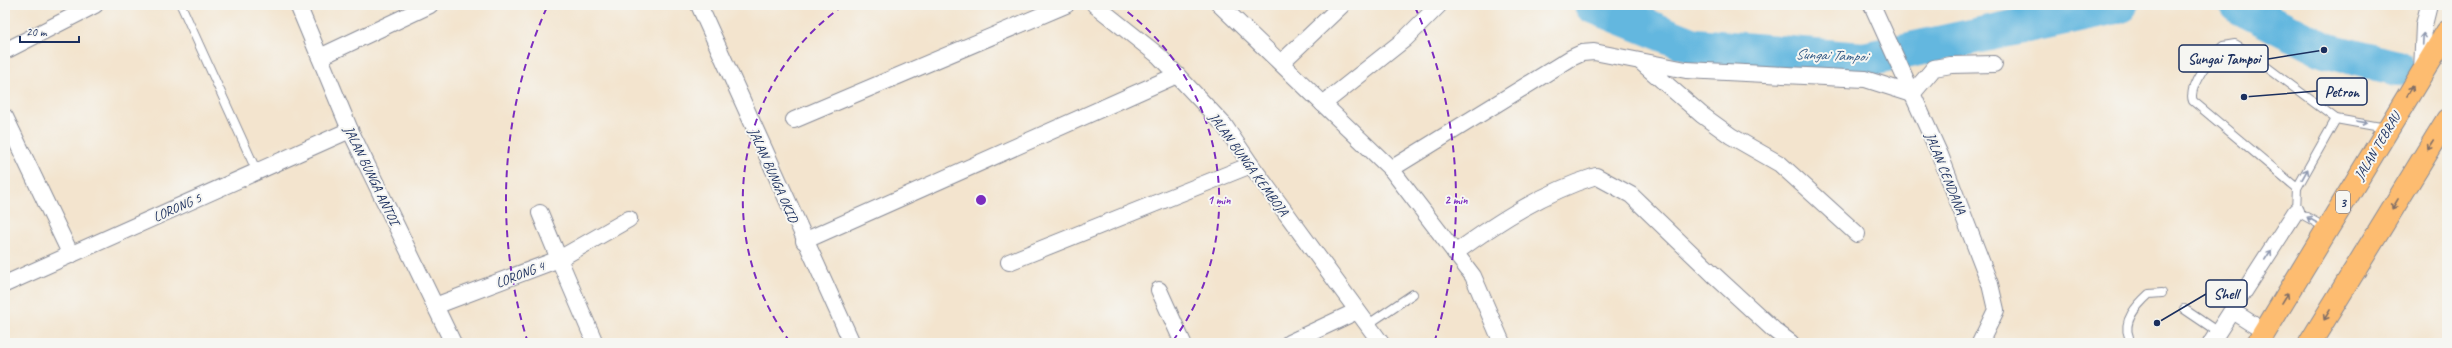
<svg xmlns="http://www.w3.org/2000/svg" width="2452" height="348" font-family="Caveat,sans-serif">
<rect width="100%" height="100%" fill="#f6f6f2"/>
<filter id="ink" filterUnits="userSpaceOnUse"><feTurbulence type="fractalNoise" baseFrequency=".025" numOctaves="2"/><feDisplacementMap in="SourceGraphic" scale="8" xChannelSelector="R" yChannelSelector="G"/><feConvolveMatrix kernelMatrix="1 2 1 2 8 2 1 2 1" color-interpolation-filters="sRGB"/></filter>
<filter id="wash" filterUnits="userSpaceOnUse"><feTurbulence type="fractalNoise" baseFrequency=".012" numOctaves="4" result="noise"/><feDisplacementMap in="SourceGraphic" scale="16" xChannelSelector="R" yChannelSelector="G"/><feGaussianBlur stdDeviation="0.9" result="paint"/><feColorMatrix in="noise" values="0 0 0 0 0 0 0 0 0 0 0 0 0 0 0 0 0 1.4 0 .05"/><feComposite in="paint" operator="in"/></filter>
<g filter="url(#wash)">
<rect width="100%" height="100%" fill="#f3e4ce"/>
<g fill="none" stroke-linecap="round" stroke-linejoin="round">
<g stroke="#63b7df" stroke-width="36">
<path d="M1592 5 1694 46 1863 60 2121 5"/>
<path d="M2237 5 2324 50 2397 68"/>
</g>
</g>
</g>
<g filter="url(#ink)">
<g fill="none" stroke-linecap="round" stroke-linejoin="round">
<defs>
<g id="lane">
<path d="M181 5 257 172"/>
<path d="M2297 188 2193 101C2187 87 2212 55 2223 46L2235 44 2240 47 2336 119 2386 128"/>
<path d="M2326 228 2296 211 2297 188 2336 119"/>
<path d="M2184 309 2218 332"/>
<path d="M1367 325 1413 294"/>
<path d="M2129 337C2122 321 2137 305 2149 294L2162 293"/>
</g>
<g id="street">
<path d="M298 5 350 130 453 343"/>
<path d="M699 5 852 343"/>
<path d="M1095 5 1159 56 1224 125 1251 165 1381 343"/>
<path d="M1220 5 1391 169 1473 276 1502 343"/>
<path d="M1872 5 1940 155 1990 284 1996 310 1980 343"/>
<path d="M5 51 95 5"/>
<path d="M320 57 430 5"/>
<path d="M1281 63 1342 5"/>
<path d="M1642 63 1702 115 1731 136 1780 164 1857 234"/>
<path d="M2422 71 2424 25 2429 5"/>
<path d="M1323 104 1405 39 1439 5"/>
<path d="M5 117 71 255"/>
<path d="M794 120 1066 5"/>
<path d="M1391 169 1571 58 1582 53 1594 52 1686 70 1865 79 1912 94 1934 68 1951 65 1994 64"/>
<path d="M804 241 1177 75"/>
<path d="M1455 253C1499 221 1544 192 1596 176L1631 195 1713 274 1774 330 1791 343"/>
<path d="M1009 262 1251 165"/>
<path d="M5 284 350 130"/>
<path d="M1159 290 1183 343"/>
<path d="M435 306 559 259 540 213"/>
<path d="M2232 311 2265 332"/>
<path d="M595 343 559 259 629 219"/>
<path d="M1289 343 1357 311"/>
<path d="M2211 343 2296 211"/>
</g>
<g id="highway">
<path d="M2258 343 2447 32"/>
<path d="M2310 343 2447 120"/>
</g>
</defs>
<use href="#lane" stroke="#878a96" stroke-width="10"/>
<use href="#street" stroke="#878a96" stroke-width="18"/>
<use href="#highway" stroke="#878a96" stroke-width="24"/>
<use href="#lane" stroke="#fff" stroke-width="8"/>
<use href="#street" stroke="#fff" stroke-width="16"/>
<use href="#highway" stroke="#fdbc70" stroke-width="22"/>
</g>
<defs><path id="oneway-shaft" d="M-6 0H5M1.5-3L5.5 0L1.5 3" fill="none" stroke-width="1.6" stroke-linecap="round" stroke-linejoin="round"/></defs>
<g stroke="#8d97ae">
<use href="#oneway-shaft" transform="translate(2423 39) rotate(-87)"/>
<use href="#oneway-shaft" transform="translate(2362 122) rotate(10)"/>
<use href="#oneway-shaft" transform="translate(2305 174) rotate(-61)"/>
<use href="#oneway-shaft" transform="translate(2312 220) rotate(-150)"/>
<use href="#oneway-shaft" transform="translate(2268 255) rotate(-57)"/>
</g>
<g stroke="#816e66">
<use href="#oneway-shaft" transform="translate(2410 91) rotate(-59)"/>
<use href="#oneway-shaft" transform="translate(2431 145) rotate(123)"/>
<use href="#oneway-shaft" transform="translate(2395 204) rotate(121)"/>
<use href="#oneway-shaft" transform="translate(2285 298) rotate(-59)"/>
<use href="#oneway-shaft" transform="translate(2327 315) rotate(121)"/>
</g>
</g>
<g fill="none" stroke="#7b2cbf" stroke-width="2" stroke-dasharray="7 5">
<path d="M790 342A238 238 0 0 1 844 5M1118 5A238 238 0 0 1 1172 342"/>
<path d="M528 343A475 475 0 0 1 547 7M1415 7A475 475 0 0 1 1434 343"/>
</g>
<g text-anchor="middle" stroke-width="4" stroke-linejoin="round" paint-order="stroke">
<rect fill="#f6f6f2" stroke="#5d6b8a" stroke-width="1" x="2336" y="191" width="14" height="22" rx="3"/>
<g font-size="13" font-weight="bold" fill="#1b2f5e">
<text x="2343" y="207">3</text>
</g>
<g font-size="14" fill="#1b2f5e" stroke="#f6f6f2">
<text transform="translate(2377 146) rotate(-59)" y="5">JALAN TEBRAU</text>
<text transform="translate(1249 164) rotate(54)" y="5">JALAN BUNGA KEMBOJA</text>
<text transform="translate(1946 173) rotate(68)" y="5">JALAN CENDANA</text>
<text transform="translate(372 175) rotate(64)" y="5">JALAN BUNGA ANTOI</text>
<text transform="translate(774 175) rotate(66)" y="5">JALAN BUNGA OKID</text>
<text transform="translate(177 207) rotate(-24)" y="5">LORONG 5</text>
<text transform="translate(520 274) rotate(-21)" y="5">LORONG 4</text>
</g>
<g font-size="15" font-style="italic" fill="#315885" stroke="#f6f6f2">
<text transform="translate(1831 55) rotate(2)" y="5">Sungai Tampoi</text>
</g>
</g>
<circle cx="981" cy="200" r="6" fill="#7b2cbf" stroke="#f6f6f2" stroke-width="2"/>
<g font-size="12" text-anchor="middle" font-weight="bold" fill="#7b2cbf" stroke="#f6f6f2" stroke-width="4" stroke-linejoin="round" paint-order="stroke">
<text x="1219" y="204">1 min</text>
<text x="1456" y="204">2 min</text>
</g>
<path fill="none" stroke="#1b2f5e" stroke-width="1.5" d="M2324 50L2268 59M2244 97L2317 91M2157 323L2206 294"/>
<g fill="#1b2f5e" stroke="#f6f6f2" stroke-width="1.5">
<circle cx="2324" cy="50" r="4"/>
<circle cx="2244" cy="97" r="4"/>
<circle cx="2157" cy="323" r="4"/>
</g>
<g fill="#f6f6f2" stroke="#1b2f5e" stroke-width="1.5">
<rect x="2179" y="45" width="89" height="27" rx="4"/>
<rect x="2317" y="78" width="50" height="27" rx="4"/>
<rect x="2206" y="280" width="41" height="27" rx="4"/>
</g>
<g font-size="15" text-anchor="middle" font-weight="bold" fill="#1b2f5e">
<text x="2224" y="64">Sungai Tampoi</text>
<text x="2342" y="97">Petron</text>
<text x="2226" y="299">Shell</text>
</g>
<rect width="2452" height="348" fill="none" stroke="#f6f6f2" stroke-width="20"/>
<path d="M20 36v6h59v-6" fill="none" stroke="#1b2f5e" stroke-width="2"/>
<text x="26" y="36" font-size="12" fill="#1b2f5e" stroke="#f6f6f2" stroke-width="3" paint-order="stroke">20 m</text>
</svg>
